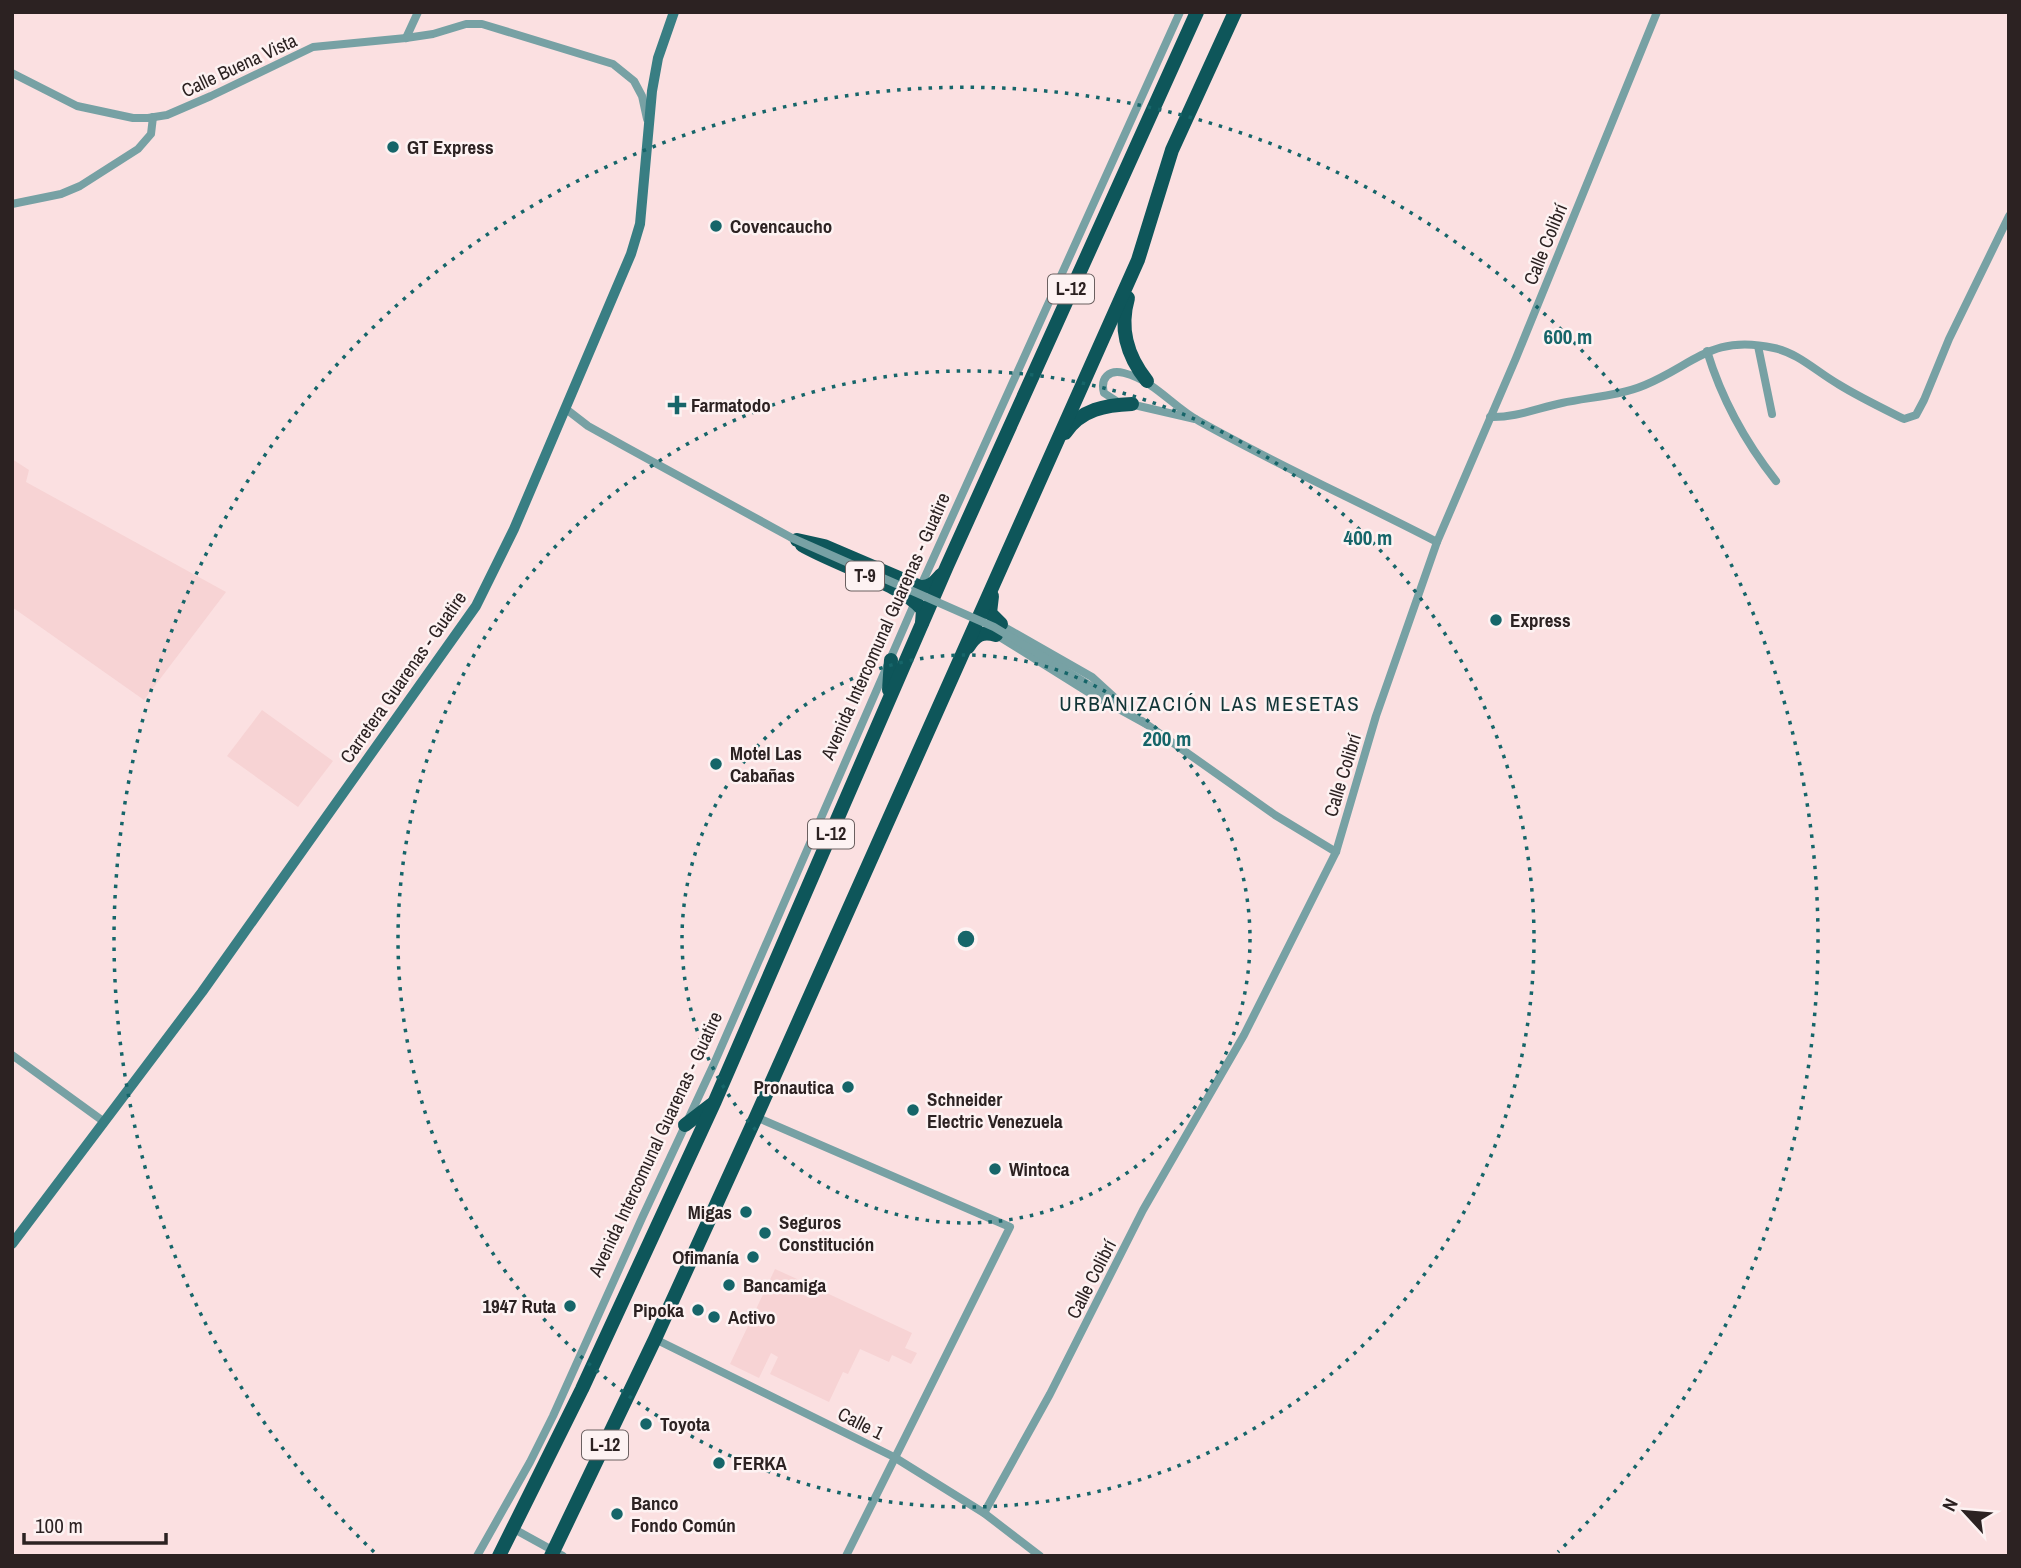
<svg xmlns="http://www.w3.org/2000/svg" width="2021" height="1568" font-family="'Archivo Narrow',sans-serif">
<rect width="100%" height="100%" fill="#fbe0e1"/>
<g fill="#f7d3d4">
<path d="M12 459 29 470 26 482 226 592 144 700 12 607Z"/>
<path d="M262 710 333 761 298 807 227 756Z"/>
<path d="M775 1269 797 1279 793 1290 810 1298 816 1288 912 1333 905 1348 917 1353 911 1364 892 1355 889 1362 860 1349 848 1374 843 1372 829 1402 770 1374 778 1357 771 1353 759 1378 730 1364Z"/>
</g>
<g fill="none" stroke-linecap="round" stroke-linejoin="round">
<g stroke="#77a1a4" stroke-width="8">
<path d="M406 38 418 12"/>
<path d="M12 73 77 106 133 118H148L167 115 211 96 313 47 406 38 433 34 466 24H482L613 64 634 81 642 96 647 119"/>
<path d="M12 204 61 194 80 186 138 149 151 134 153 117"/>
<path d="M1758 346 1772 414"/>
<path d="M1707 351C1721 397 1746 443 1776 481"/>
<path d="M1118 402 1104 393C1100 378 1109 369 1124 373 1155 381 1172 406 1199 421 1277 465 1358 501 1437 542"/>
<path d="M1130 404 1195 419"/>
<path d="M566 409 588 426 624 446 792 538"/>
<path d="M1490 417C1515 418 1538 408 1562 403 1590 397 1619 396 1645 385 1695 364 1712 334 1774 348 1798 353 1817 372 1838 384 1859 397 1882 408 1904 419L1916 415 1924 400 1949 339 2009 216"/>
<path d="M919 590 1180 12"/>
<path d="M999 624 1092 677 1127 709"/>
<path d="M995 634 1088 692 1146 724"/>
<path d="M1049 660 1114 701"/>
<path d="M1142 721 1275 815 1336 852"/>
<path d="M12 1055 103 1121"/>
<path d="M756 1117 1010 1227 846 1556"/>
<path d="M655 1339 894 1457 984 1513 1040 1556"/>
<path d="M984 1513 1050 1394 1143 1210 1244 1035 1336 852 1376 716 1437 542 1516 358 1657 12"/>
<path d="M514 1529 563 1556"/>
<path d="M477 1556 530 1462 553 1416 642 1218 713 1066 915 602"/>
</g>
<path stroke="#397e83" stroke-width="10" d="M12 1244 202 992 476 606 514 529 631 254 640 224 652 91 658 58 674 12"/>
<g stroke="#0e565a" stroke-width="14">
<path d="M1128 298C1119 329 1127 356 1147 381"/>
<path d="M1065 433C1081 409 1106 405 1132 404"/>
<path d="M797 540 824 546 920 587C930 588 935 582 941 575"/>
<path d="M802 545C836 565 900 583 923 610L922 623"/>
<path d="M992 596 990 613 1001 624"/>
<path d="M968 647C976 635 982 631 996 635"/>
<path d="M889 690 891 660"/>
<path d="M685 1125 711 1105"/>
<path d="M499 1556 582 1389 715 1101 947 566 1197 12"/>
<path d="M551 1556 655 1339 756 1117 1138 260 1172 150 1235 12"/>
</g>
<path stroke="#77a1a4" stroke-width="8" d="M792 538 994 627 1049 660"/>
</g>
<g fill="none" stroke="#166569" stroke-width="3.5" stroke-dasharray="3.5 7">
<circle cx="966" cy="939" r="284"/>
<circle cx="966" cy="939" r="568"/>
<path d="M374 1552A852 852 0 1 1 1558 1552"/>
</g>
<g fill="#166569" stroke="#fdf2f2" stroke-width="2.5">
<circle cx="393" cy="147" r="7"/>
<circle cx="716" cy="226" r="7"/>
<path d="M673.5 394.5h7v7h7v7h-7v7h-7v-7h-7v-7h7z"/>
<circle cx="1496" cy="620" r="7"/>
<circle cx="716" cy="764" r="7"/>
<circle cx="848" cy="1087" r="7"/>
<circle cx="913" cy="1110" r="7"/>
<circle cx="995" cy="1169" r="7"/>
<circle cx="746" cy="1212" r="7"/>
<circle cx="765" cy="1233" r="7"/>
<circle cx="753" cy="1257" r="7"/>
<circle cx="729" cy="1285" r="7"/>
<circle cx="570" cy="1306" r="7"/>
<circle cx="698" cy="1310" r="7"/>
<circle cx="714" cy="1317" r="7"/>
<circle cx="646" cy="1424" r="7"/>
<circle cx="719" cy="1463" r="7"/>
<circle cx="617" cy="1514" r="7"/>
</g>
<g text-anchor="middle" stroke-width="5" stroke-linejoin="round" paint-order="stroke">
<g fill="#fdf2f2" stroke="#6b6060" stroke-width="2">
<rect x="1048" y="274.5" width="46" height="29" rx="5"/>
<rect x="846" y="561.5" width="38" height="29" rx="5"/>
<rect x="808" y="819.5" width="46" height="29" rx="5"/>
<rect x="582" y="1430.5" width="46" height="29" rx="5"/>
</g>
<g font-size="18" font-weight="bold" fill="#2c2222">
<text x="1071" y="295">L-12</text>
<text x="865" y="582">T-9</text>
<text x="831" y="840">L-12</text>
<text x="605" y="1451">L-12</text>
</g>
<g font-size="19" fill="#2c2222" stroke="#fdf2f2">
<text transform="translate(239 65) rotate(-25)" y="7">Calle Buena Vista</text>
<text transform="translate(1545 244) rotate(-68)" y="7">Calle Colibrí</text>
<text transform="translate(885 626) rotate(-66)" y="7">Avenida Intercomunal Guarenas - Guatire</text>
<text transform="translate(403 677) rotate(-55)" y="7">Carretera Guarenas - Guatire</text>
<text transform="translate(1342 775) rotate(-73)" y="7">Calle Colibrí</text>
<text transform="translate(655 1144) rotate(-65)" y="7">Avenida Intercomunal Guarenas - Guatire</text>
<text transform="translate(1091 1279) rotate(-63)" y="7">Calle Colibrí</text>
<text transform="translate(861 1423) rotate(27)" y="7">Calle 1</text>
</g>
<g font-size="19" font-weight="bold" fill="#2c2222" stroke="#fdf2f2" text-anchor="start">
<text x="407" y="154">GT Express</text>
<text x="730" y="233">Covencaucho</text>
<text x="691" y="412">Farmatodo</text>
<text x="1510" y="627">Express</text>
<text x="730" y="760">Motel Las<tspan x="730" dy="22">Cabañas</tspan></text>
<text x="834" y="1094" text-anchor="end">Pronautica</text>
<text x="927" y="1106">Schneider<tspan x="927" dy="22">Electric Venezuela</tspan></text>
<text x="1009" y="1176">Wintoca</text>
<text x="732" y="1219" text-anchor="end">Migas</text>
<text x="779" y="1229">Seguros<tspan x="779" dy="22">Constitución</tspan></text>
<text x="739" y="1264" text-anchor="end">Ofimanía</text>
<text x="743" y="1292">Bancamiga</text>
<text x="556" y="1313" text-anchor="end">1947 Ruta</text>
<text x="684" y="1317" text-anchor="end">Pipoka</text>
<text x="728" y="1324">Activo</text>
<text x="660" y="1431">Toyota</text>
<text x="733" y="1470">FERKA</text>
<text x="631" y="1510">Banco<tspan x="631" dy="22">Fondo Común</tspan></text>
</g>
<g font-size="21" letter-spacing="2" fill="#123537" stroke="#fdf2f2">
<text x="1210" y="711">URBANIZACIÓN LAS MESETAS</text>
</g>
</g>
<circle cx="966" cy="939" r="10" fill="#166569" stroke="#fdf2f2" stroke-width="3.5"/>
<g font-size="21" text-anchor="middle" font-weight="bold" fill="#166569" stroke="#fdf2f2" stroke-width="5" stroke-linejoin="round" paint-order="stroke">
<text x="1568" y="344">600 m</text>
<text x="1368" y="545">400 m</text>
<text x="1167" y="746">200 m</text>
</g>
<rect width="2021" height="1568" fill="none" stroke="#2c2222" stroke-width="28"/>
<g transform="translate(1965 1512) rotate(296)" stroke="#fdf2f2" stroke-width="5" paint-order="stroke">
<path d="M0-5L12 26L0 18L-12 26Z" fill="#2c2222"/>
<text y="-10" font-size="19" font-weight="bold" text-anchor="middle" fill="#2c2222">N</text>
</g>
<path d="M24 1533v10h142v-10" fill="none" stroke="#2c2222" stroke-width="3.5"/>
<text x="35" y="1533" font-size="21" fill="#2c2222" stroke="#fdf2f2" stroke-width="5" paint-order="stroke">100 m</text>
</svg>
